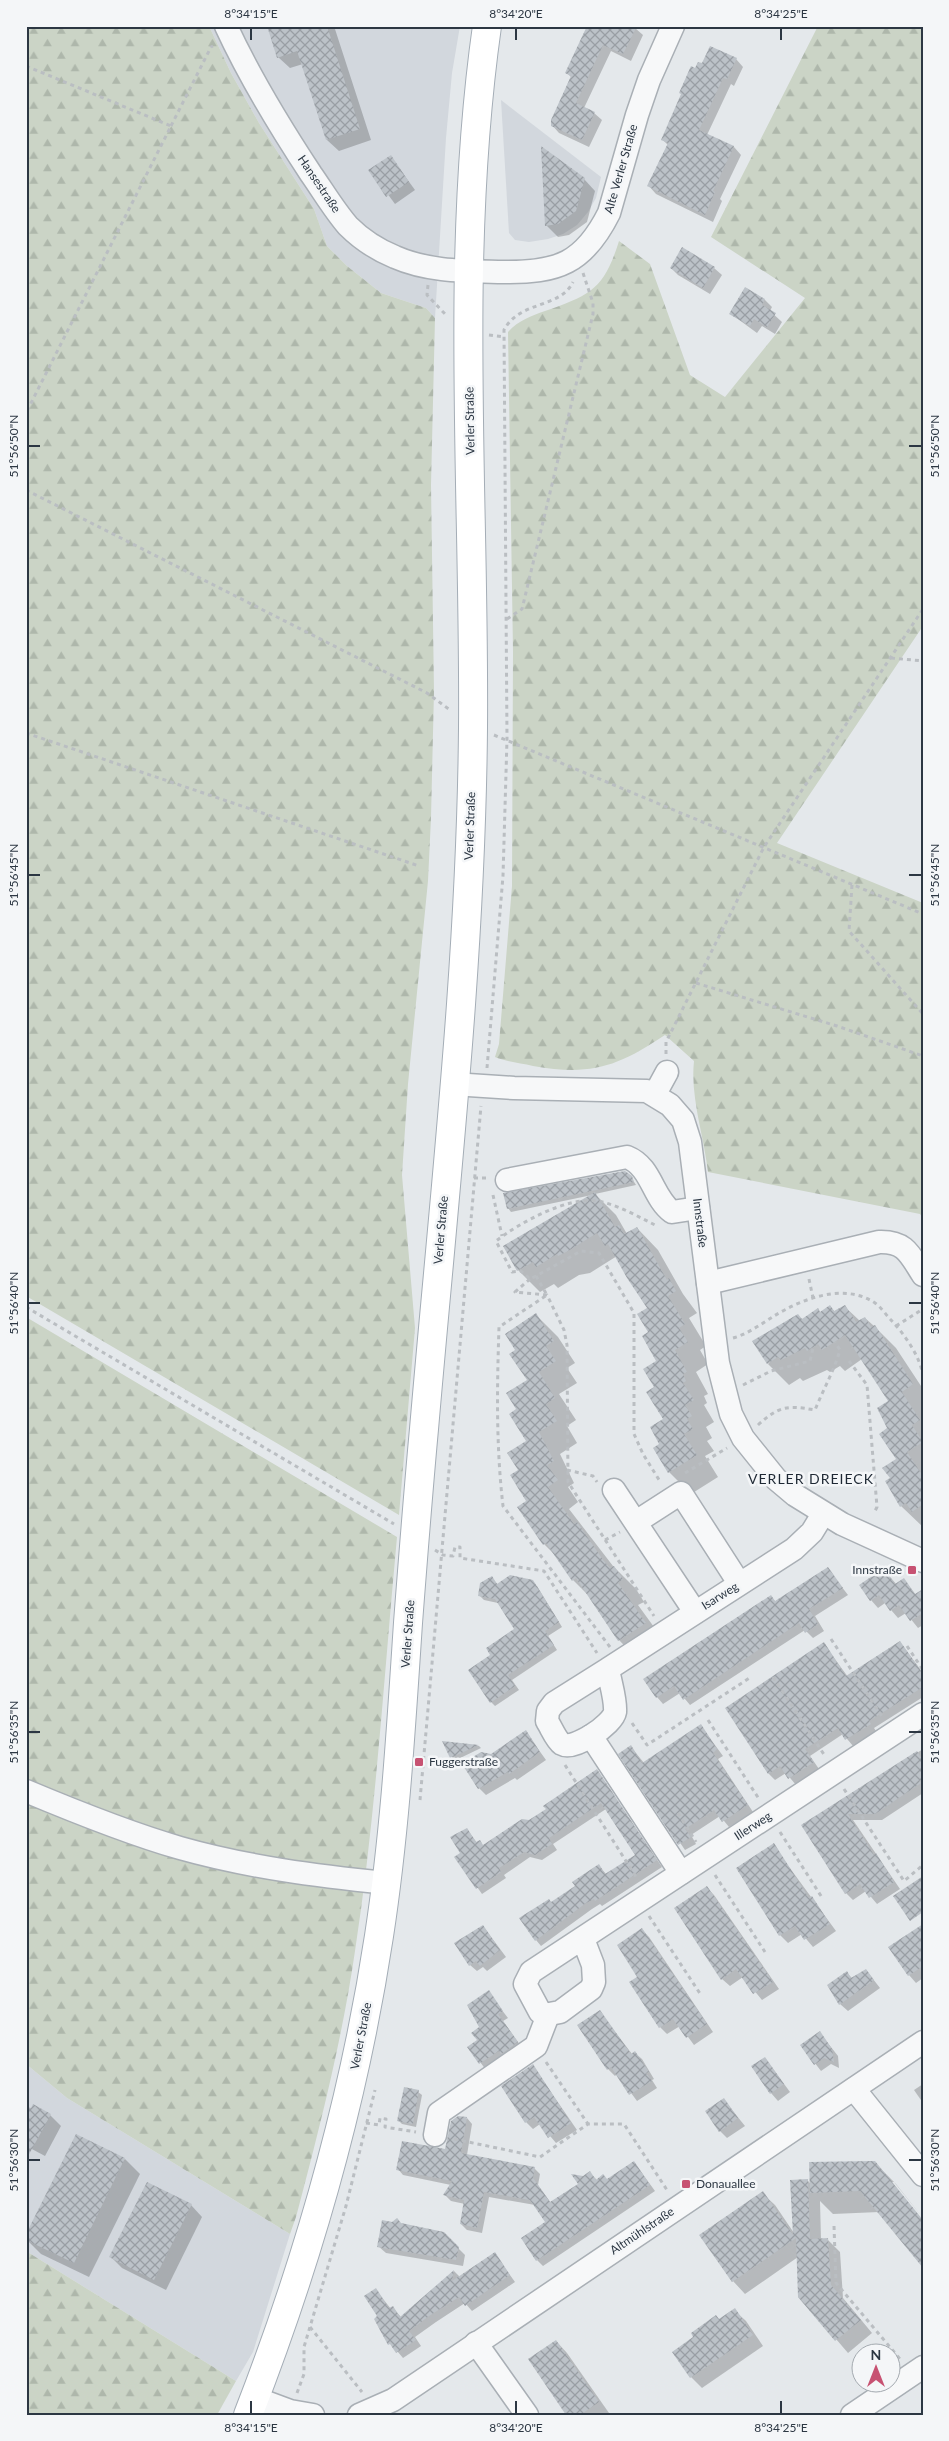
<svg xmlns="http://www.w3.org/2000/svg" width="949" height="2441" font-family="Lato,sans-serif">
<defs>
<pattern id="forest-firs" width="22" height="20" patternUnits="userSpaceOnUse" patternTransform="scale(1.25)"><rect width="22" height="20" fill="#cbd4c6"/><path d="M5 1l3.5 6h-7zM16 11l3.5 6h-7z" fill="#aeb7ab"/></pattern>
<pattern id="building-cross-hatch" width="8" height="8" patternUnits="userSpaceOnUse" patternTransform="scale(1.25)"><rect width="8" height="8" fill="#bcc2c8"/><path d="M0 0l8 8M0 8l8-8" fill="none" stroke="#999ea4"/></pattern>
</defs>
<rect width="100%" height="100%" fill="#e4e8eb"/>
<g fill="#d2d7dd">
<path d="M209 26H460L452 73 446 138 435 318 426 308 381 293 347 266 327 246 314 209 259 123 231 73Z"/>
<path d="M501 100 601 177 596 198 588 212 577 225 563 234 548 239 529 242 515 240 509 233Z"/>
<path d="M26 2064 67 2098 290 2234 253 2352 236 2381 26 2251Z"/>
</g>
<g fill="url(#forest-firs)">
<path d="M26 26H209L231 73 259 123 314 209 327 246 347 266 381 293 426 308 435 318 431 485 434 691 431 818 428 881 408 1084 402 1175 415 1328 399 1515 26 1296Z"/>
<path d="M818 26H923V626L777 843 923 903V1218L920 1214 708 1172C704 1136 690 1097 694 1061L665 1035C617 1067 591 1076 533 1066 520 1063 507 1062 495 1057L499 1044 512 886 513 652 508 332C519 320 531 316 545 311 591 295 604 289 619 241L650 264 690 375 725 397 805 298 711 237Z"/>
<path d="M26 1317 397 1537C384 1675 376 1814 355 1951 342 2041 319 2130 296 2217L290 2234 67 2098 26 2064Z"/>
<path d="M26 2251 236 2381 217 2415H26Z"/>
</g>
<g fill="#0003">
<path d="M268 26H334L371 140 339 151 327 140 303 64 290 68 278 57Z"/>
<path d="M588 26 635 28 643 35 631 61 611 51 584 108 594 113 602 120 589 147 559 133 552 125 572 78 567 73Z"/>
<path d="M736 59 743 67 734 86 731 84 707 135 734 147 741 155 720 199 722 201 713 222 656 194 649 186 668 145 662 139 695 69 703 65Z"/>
<path d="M391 157 415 190 395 204 370 170Z"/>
<path d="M584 179 595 191 587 222 569 235 558 237 546 225Z"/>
<path d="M671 268H714L722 275 710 294 678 275Z"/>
<path d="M746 289 765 300 772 307 770 311 782 322 775 334 762 326 757 333 731 314Z"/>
<path d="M631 1177 636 1185 595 1194 616 1215 627 1234 637 1228 658 1250 683 1294 697 1313 689 1318 706 1346 700 1350 708 1364 696 1372 708 1394 704 1396 707 1403 704 1405 714 1422 706 1427 712 1438 707 1441 714 1451 705 1456 718 1477 691 1494 669 1472 660 1444 665 1419 656 1387 657 1362 649 1309 617 1256 590 1273 579 1275 558 1288 554 1284 540 1292 518 1270 504 1247 592 1195 511 1212 508 1208Z"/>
<path d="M830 1306 835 1312 844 1306 860 1321 865 1318 874 1326 896 1348 923 1389V1527L901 1506 892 1478 897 1460 888 1429 890 1401 862 1359 845 1371 840 1366 830 1372 827 1370 803 1381 800 1378 789 1385 768 1364 803 1320 818 1310 821 1313Z"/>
<path d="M536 1315 558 1337 575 1363 567 1368 577 1383 559 1394 576 1420 567 1426 577 1443 560 1454 574 1483 568 1487 578 1502 569 1509 613 1566 636 1589 644 1602 638 1605 667 1645 640 1662 619 1640 591 1598 573 1580 559 1559 544 1544 528 1501 519 1470 528 1441 518 1410 528 1380 517 1350Z"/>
<path d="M828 1569 848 1595 815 1616 824 1631 813 1638 805 1630 690 1705 680 1693 663 1704 657 1697 771 1597 776 1602Z"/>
<path d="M884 1570 897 1585 904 1580 916 1595 923 1591V1625L918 1628 906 1613 898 1618 885 1603 878 1608 871 1600Z"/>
<path d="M492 1578 498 1585 537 1586 562 1627 548 1636 557 1650 512 1680 519 1690 495 1706 491 1702 492 1656 516 1630 498 1603 484 1600 479 1595Z"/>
<path d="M900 1642 923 1673V1697L874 1728 876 1731 853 1746 843 1734 810 1756 819 1769 796 1785 786 1773 775 1780 769 1774 727 1709 824 1644 848 1677Z"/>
<path d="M701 1726 723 1756 718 1759 753 1812 729 1827 720 1816 691 1835 696 1844 685 1850 620 1754 631 1747 644 1763Z"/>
<path d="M526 1732 546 1760 517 1780 515 1778 486 1795 479 1788 491 1755Z"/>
<path d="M444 1742 479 1746 481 1748 454 1761Z"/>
<path d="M923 1749V1793L882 1820H853L900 1889 877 1904 866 1891 853 1900 846 1893 839 1804Z"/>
<path d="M597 1771 662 1867 602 1906 600 1904 592 1909 541 1946 536 1940 551 1903 577 1887 599 1866 607 1875 637 1855 606 1809 553 1844 557 1850 542 1860 530 1857 504 1875 506 1878 482 1894 456 1857 462 1853 467 1829 477 1843 484 1846 547 1810Z"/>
<path d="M773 1845 836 1931 813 1947 802 1934 788 1943 780 1935 737 1868Z"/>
<path d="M707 1888 714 1895 779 1989 762 2000 743 1977 730 1986 722 1979Z"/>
<path d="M483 1926 506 1957 487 1971 483 1967 477 1971 470 1965Z"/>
<path d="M642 1930 649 1937 713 2032 694 2045 680 2026 667 2034 660 2027 639 1978Z"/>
<path d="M923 1931V1978L916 1983 909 1975Z"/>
<path d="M866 1970 880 1988 848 2011 840 2004 847 1973 853 1979Z"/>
<path d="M488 1992 508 2018 503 2021 523 2049 486 2070 469 2047 479 2041Z"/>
<path d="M600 2012 632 2054 635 2053 642 2059 654 2079 652 2080 657 2088 637 2101 617 2074 615 2076 608 2069Z"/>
<path d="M820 2033 838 2056 839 2068 831 2064 821 2071 801 2045Z"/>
<path d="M765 2058 790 2092 778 2101 771 2093Z"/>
<path d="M533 2066 577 2130 556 2143 540 2124 533 2129 526 2122Z"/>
<path d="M923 2084V2103L914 2090Z"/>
<path d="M418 2092 422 2095 416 2127 402 2124 399 2121Z"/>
<path d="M724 2100 745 2126 727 2138 720 2131Z"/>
<path d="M50 2115 61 2126 45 2156 28 2147Z"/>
<path d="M467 2118 472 2124 467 2155 534 2168 540 2174 538 2185 551 2203 580 2184 583 2177 590 2173 597 2180H607L634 2162 655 2191 543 2266 537 2260 547 2222 535 2205 489 2197 482 2233 467 2230 461 2224 465 2204 451 2201 445 2195 451 2185 403 2175 398 2169 446 2151Z"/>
<path d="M125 2159 140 2174 89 2277 41 2254 26 2239Z"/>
<path d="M874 2162 896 2184 923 2218 894 2182H890L879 2212 833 2214 820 2201 821 2240 827 2239 840 2252 843 2298 872 2333 848 2353 800 2297 798 2257 745 2294 733 2281 701 2235 762 2193 775 2205 794 2233 808 2181 811 2184Z"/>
<path d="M191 2205 202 2217 166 2290 122 2268 111 2257Z"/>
<path d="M402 2225 443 2233 465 2255 463 2266 386 2253 378 2246Z"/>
<path d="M495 2254 515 2282 472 2311 465 2303 436 2322 415 2337 421 2346 403 2358 381 2332 383 2330 376 2290 391 2309 393 2308 401 2317 454 2271 460 2277Z"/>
<path d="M734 2310 746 2321 763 2346 702 2388 691 2377 695 2337Z"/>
<path d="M556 2341 567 2353 609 2413 568 2415Z"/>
</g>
<g fill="url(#building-cross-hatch)">
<path d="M267 26H327L360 129 326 140 297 51 277 58Z"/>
<path d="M587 26H637L623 54 603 45 576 103 595 112 582 140 551 126V120L571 76 565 73Z"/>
<path d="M710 46 737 58 727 79 723 78 699 130 734 146 713 191 715 192 705 215 647 186 668 143 661 140 681 94 679 93 691 66 695 68 698 62 702 63Z"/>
<path d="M541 146 585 178 576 211 558 224 545 226Z"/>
<path d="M391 155 409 182 386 197 368 170Z"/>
<path d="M682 247 715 267 703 288 670 268Z"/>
<path d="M745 287 765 299 762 305 776 313 767 327 754 319 750 326 729 314Z"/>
<path d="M625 1171 632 1176 634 1182 507 1209 503 1193Z"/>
<path d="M595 1192 615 1227 619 1225 624 1234 637 1227 667 1280 669 1278 676 1291 668 1296 685 1324 679 1328 688 1342 675 1350 687 1372 683 1374 686 1381 683 1383 694 1400 685 1405 692 1416 687 1419 693 1429 684 1434 697 1455 668 1473 653 1448 659 1444 650 1427 663 1419 646 1392 654 1387 643 1369 656 1361 642 1336 648 1332 637 1314 647 1308 627 1278 608 1244 605 1246 597 1233 568 1251 558 1256 557 1254 536 1267 533 1262 517 1271 503 1246Z"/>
<path d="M830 1305 834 1311 845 1305 856 1322 865 1317 871 1327 875 1325 913 1384 902 1392 920 1420 912 1425 923 1442 907 1452 923 1476V1504L912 1512 906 1503 900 1507 885 1481 890 1478 882 1468 896 1459 879 1434 887 1428 877 1408 888 1401 845 1335 822 1350 818 1344 807 1351 805 1348 781 1360 778 1357 767 1364 752 1341 798 1314 802 1319 818 1308 820 1312Z"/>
<path d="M536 1313 554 1341 546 1346 556 1361 539 1372 555 1398 546 1404 557 1421 539 1432 554 1461 547 1465 558 1480 548 1487 574 1524 577 1522 603 1560 610 1568 614 1566 623 1579 618 1583 646 1623 618 1641 576 1578 572 1581 546 1543 543 1545 517 1507 526 1501 510 1475 518 1470 507 1453 526 1441 509 1414 516 1409 506 1393 527 1380 509 1354 515 1350 505 1334Z"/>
<path d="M828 1567 843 1588 809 1609 818 1624 805 1633 799 1623 683 1700 674 1686 656 1698 643 1679 771 1595 775 1601Z"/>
<path d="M884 1568 895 1584 904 1578 915 1594 923 1589V1613L910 1621 899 1605 890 1611 879 1595 870 1601 859 1585Z"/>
<path d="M510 1575 533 1580 559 1622 545 1631 554 1645 508 1675 515 1686 490 1703 468 1670 490 1655 486 1648 514 1629 495 1599 478 1596 480 1583 492 1576 497 1584Z"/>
<path d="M900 1641 923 1674V1687L869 1721 871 1724 845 1740 838 1728 805 1749 814 1762 788 1779 780 1766 768 1774 725 1708 824 1642 846 1676Z"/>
<path d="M701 1724 717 1749 713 1753 748 1805 722 1822 714 1810 685 1829 691 1837 678 1845 618 1754 631 1745 642 1763Z"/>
<path d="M526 1730 540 1752 509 1774 508 1772 478 1789 462 1764 481 1752 491 1754Z"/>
<path d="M442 1741 479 1745 450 1758Z"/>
<path d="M917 1751 923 1761V1779L919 1781 921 1783 875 1814H848L874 1855 876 1853 894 1882 869 1898 860 1884 845 1894 801 1825Z"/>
<path d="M597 1769 657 1860 595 1901 594 1899 586 1903 535 1941 519 1918 549 1899 551 1902 575 1886 572 1882 599 1864 605 1874 635 1855 601 1803 549 1838 552 1844 535 1855 524 1852 499 1868 501 1872 476 1889 454 1857 460 1853 450 1837 467 1828 476 1842 480 1840 483 1845 522 1819 529 1820 546 1809 543 1806Z"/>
<path d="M774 1843 809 1898 812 1896 830 1924 804 1940 795 1926 779 1936 736 1868Z"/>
<path d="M923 1876V1912L910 1921 893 1896Z"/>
<path d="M707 1886 773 1982 753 1994 736 1969 721 1980 674 1908Z"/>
<path d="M923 1924V1966L908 1976 888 1947Z"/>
<path d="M483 1925 500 1950 480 1966 476 1961 469 1966 454 1943Z"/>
<path d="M642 1928 707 2024 686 2038 673 2019 659 2028 629 1982 637 1977 617 1945Z"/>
<path d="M866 1969 874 1980 839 2005 827 1985 847 1971 851 1978Z"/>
<path d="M489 1990 503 2011 498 2014 518 2042 501 2054 499 2051 479 2064 467 2047 477 2040 471 2033 479 2027 467 2005Z"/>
<path d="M600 2010 631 2054 635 2051 649 2072 646 2073 652 2081 629 2095 611 2067 607 2070 577 2025Z"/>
<path d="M820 2031 832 2049 834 2062 824 2058 814 2065 800 2045Z"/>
<path d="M765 2057 784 2084 770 2094 751 2066Z"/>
<path d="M533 2064 571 2123 548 2138 534 2117 525 2123 501 2086Z"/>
<path d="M404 2087 419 2090 413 2124 397 2121Z"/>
<path d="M724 2098 738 2118 719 2132 705 2111Z"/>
<path d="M33 2104 51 2114 26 2160V2106L31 2108Z"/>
<path d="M458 2116 467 2117 461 2153 535 2167 533 2178 550 2202 578 2184 571 2174 583 2176 590 2171 596 2180 603 2174 607 2179 634 2161 650 2185 536 2261 521 2238 545 2222 530 2200 484 2192 477 2228 460 2224 464 2200 443 2195 452 2181 396 2170 402 2141 445 2149 451 2121Z"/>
<path d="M76 2134 125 2158 74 2263 26 2240V2234Z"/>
<path d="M875 2161 923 2220V2268L860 2191 810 2193 809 2162Z"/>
<path d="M808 2179 810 2239 828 2238 831 2285 861 2320 835 2341 798 2297 796 2238 732 2282 699 2235 763 2191 793 2235 790 2180Z"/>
<path d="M147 2182 192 2204 154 2280 109 2257Z"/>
<path d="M397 2218 401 2223 444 2232 459 2247 456 2260 377 2247 382 2220 392 2222Z"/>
<path d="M495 2252 510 2275 465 2306 459 2297 429 2316 409 2331 416 2340 396 2353 390 2344 388 2345 374 2319 377 2316 364 2296 376 2288 389 2308 393 2306 400 2317 454 2270 452 2281Z"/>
<path d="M735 2308 753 2335 690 2378 672 2352 693 2337 691 2333 716 2315 719 2319Z"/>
<path d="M556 2340 599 2402 580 2415H566L528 2359Z"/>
</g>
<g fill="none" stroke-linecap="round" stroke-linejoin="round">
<defs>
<g id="minor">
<path d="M226 26C250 78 280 127 311 174 323 191 334 210 348 226 361 239 378 250 395 257 429 272 467 271 503 272 558 273 584 263 609 213L637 115 649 80 673 26"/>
<path d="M453 1084 514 1088 647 1091 670 1105 683 1120 690 1142 718 1363 731 1414 743 1438 776 1479 795 1495 842 1524 923 1561"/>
<path d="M655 1094 667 1072"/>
<path d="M507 1180 627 1157C652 1167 652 1197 672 1212L698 1208"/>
<path d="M708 1283 879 1242C906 1241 910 1255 923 1275"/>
<path d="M614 1490 695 1612"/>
<path d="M636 1522 681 1493 739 1583"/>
<path d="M608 1669 554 1703 548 1711 547 1721C551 1727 556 1740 562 1744 574 1751 613 1724 615 1712 616 1699 610 1682 608 1669L794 1549 812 1532 823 1514"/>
<path d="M591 1736 681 1873"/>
<path d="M26 1791C76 1812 128 1833 180 1848 247 1867 317 1876 386 1883"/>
<path d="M583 1939 593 1965 594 1982 591 1989 560 2012 544 2015 540 2012 525 1984 531 1972 923 1714"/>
<path d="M854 2089 923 2175"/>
<path d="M435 2135 439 2113 536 2046 548 2015"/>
<path d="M476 2343 527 2415"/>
<path d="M255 2398 290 2411 313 2415"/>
<path d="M359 2415 393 2400 923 2042"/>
<path d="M852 2415 923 2367"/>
</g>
<path id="major" d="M248 2415C308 2261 354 2100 379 1936 395 1832 401 1728 408 1623 413 1558 418 1494 424 1429 444 1196 471 963 473 728 475 495 454 258 487 26"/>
</defs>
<use href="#minor" stroke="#a9afb5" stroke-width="25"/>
<use href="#major" stroke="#a4adb6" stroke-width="30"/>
<g stroke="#babec2" stroke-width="3" stroke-dasharray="4 4" stroke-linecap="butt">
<path d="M26 66 171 126 26 413"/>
<path d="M171 126 211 47 213 46"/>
<path d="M428 285 427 295 445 314"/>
<path d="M489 335 504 337"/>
<path d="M26 490 427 693 450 710"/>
<path d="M507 619 522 609 593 314V303L583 273"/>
<path d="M891 658 923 661"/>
<path d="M26 733 419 866"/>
<path d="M494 735 923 914"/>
<path d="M852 885 849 931 923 1014"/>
<path d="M696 983 837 1026 923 1056"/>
<path d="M666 1054V1042L764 847 923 609"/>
<path d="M487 1068 503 876 507 739 504 330C520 300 560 309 573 282"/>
<path d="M474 1178H486V1181"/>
<path d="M493 1195 502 1236"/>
<path d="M536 1276 530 1279 521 1271 512 1272 496 1241C519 1223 568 1196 598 1201 618 1205 637 1216 655 1225"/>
<path d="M530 1279 515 1292 547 1295 564 1330 567 1345 568 1482 654 1616"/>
<path d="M809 1279 813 1298"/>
<path d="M26 1307 394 1524"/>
<path d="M896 1326 923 1309"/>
<path d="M733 1338C748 1334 761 1324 774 1316 802 1299 844 1282 875 1303 881 1307 886 1315 891 1320 905 1335 920 1356 923 1376"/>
<path d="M849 1361 867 1385 877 1507 875 1511"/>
<path d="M743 1385 771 1371 810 1361 813 1348"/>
<path d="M758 1425C779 1406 787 1405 815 1410 823 1390 834 1371 840 1350L835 1342"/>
<path d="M567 1470 593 1476 597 1482"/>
<path d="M685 1473 727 1448"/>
<path d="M605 1540 620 1532"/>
<path d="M435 1550 443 1555 453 1556 455 1547H460V1558L544 1571 597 1653"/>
<path d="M831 1639 883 1718"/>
<path d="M907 1646 923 1670"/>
<path d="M610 1647 503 1506C496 1446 497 1387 499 1327L547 1295 536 1276 581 1251 599 1253 634 1313V1434L643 1454 661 1483"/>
<path d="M773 1677 825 1756"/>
<path d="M708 1720 759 1799"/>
<path d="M632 1723 647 1745 751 1677"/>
<path d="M565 1765 638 1880"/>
<path d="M844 1789 904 1881 923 1865"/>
<path d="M420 1800 481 1106"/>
<path d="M678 1813 696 1842"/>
<path d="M780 1832 823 1899"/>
<path d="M715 1875 765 1952"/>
<path d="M649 1916 701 1995"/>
<path d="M546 2062 588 2124"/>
<path d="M366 2123 379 2125 380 2118 386 2119 385 2127 416 2132"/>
<path d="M454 2139 540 2157 588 2124H624L667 2190"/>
<path d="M834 2226 836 2283 900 2359"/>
<path d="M310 2327 362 2392"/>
<path d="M297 2393 304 2374V2347L346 2206 375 2090"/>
</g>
<use href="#minor" stroke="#f7f8f9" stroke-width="22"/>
<use href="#major" stroke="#fff" stroke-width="28"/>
</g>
<path fill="none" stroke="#2c3743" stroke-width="2" d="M251 28V40M516 28V40M781 28V40M28 446H40M909 446H922M28 875H40M909 875H922M28 1303H40M909 1303H922M28 1732H40M909 1732H922M28 2160H40M909 2160H922M251 2401V2414M516 2401V2414M781 2401V2414"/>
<g fill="#c75272" stroke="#f4f6f8" stroke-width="2">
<rect x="907" y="1565" width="10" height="10" rx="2.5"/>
<rect x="414" y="1757" width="10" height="10" rx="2.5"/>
<rect x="681" y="2179" width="10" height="10" rx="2.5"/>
</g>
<g text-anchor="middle" stroke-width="5" stroke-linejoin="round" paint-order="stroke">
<g font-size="12" fill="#2c3743" stroke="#f4f6f8">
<text transform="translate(621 169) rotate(-74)" y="4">Alte Verler Straße</text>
<text transform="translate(319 184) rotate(56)" y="4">Hansestraße</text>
<text transform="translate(470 421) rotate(-91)" y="4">Verler Straße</text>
<text transform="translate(470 826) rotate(-88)" y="4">Verler Straße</text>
<text transform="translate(700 1223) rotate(83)" y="4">Innstraße</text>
<text transform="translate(441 1230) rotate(-85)" y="4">Verler Straße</text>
<text transform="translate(720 1596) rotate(-32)" y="4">Isarweg</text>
<text transform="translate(408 1634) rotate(-86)" y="4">Verler Straße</text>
<text transform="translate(753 1826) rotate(-33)" y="4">Illerweg</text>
<text transform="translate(361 2036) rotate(-79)" y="4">Verler Straße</text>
<text transform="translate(642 2231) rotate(-34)" y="4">Altmühlstraße</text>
</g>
<g font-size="12" fill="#2c3743" stroke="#f4f6f8" text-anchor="start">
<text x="902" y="1574" text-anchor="end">Innstraße</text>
<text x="429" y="1766">Fuggerstraße</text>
<text x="696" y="2188">Donauallee</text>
</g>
<g font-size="14" letter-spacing="1" fill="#1e2834" stroke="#f4f6f8">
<text x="811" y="1484">VERLER DREIECK</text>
</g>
</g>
<rect width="949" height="2441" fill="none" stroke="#f4f6f8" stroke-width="55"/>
<g transform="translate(876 2368)"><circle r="24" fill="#f4f6f8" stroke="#a4aab0"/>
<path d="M0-4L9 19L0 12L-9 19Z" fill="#c75272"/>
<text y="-8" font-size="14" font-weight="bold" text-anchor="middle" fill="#2c3743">N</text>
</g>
<rect x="28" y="28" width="894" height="2386" fill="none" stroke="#2c3743" stroke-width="2"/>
<g font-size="12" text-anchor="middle" fill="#2c3743">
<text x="251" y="18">8°34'15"E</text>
<text x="516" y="18">8°34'20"E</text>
<text x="781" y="18">8°34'25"E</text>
<text transform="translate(14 446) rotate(-90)" y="4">51°56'50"N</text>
<text transform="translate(935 446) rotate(-90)" y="4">51°56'50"N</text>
<text transform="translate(14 875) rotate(-90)" y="4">51°56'45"N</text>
<text transform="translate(935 875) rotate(-90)" y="4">51°56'45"N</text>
<text transform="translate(14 1303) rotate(-90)" y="4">51°56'40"N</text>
<text transform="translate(935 1303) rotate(-90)" y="4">51°56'40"N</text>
<text transform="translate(14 1732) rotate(-90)" y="4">51°56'35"N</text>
<text transform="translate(935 1732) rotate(-90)" y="4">51°56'35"N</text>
<text transform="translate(14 2160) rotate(-90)" y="4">51°56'30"N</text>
<text transform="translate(935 2160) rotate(-90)" y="4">51°56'30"N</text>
<text x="251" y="2432">8°34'15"E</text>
<text x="516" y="2432">8°34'20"E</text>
<text x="781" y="2432">8°34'25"E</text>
</g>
</svg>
